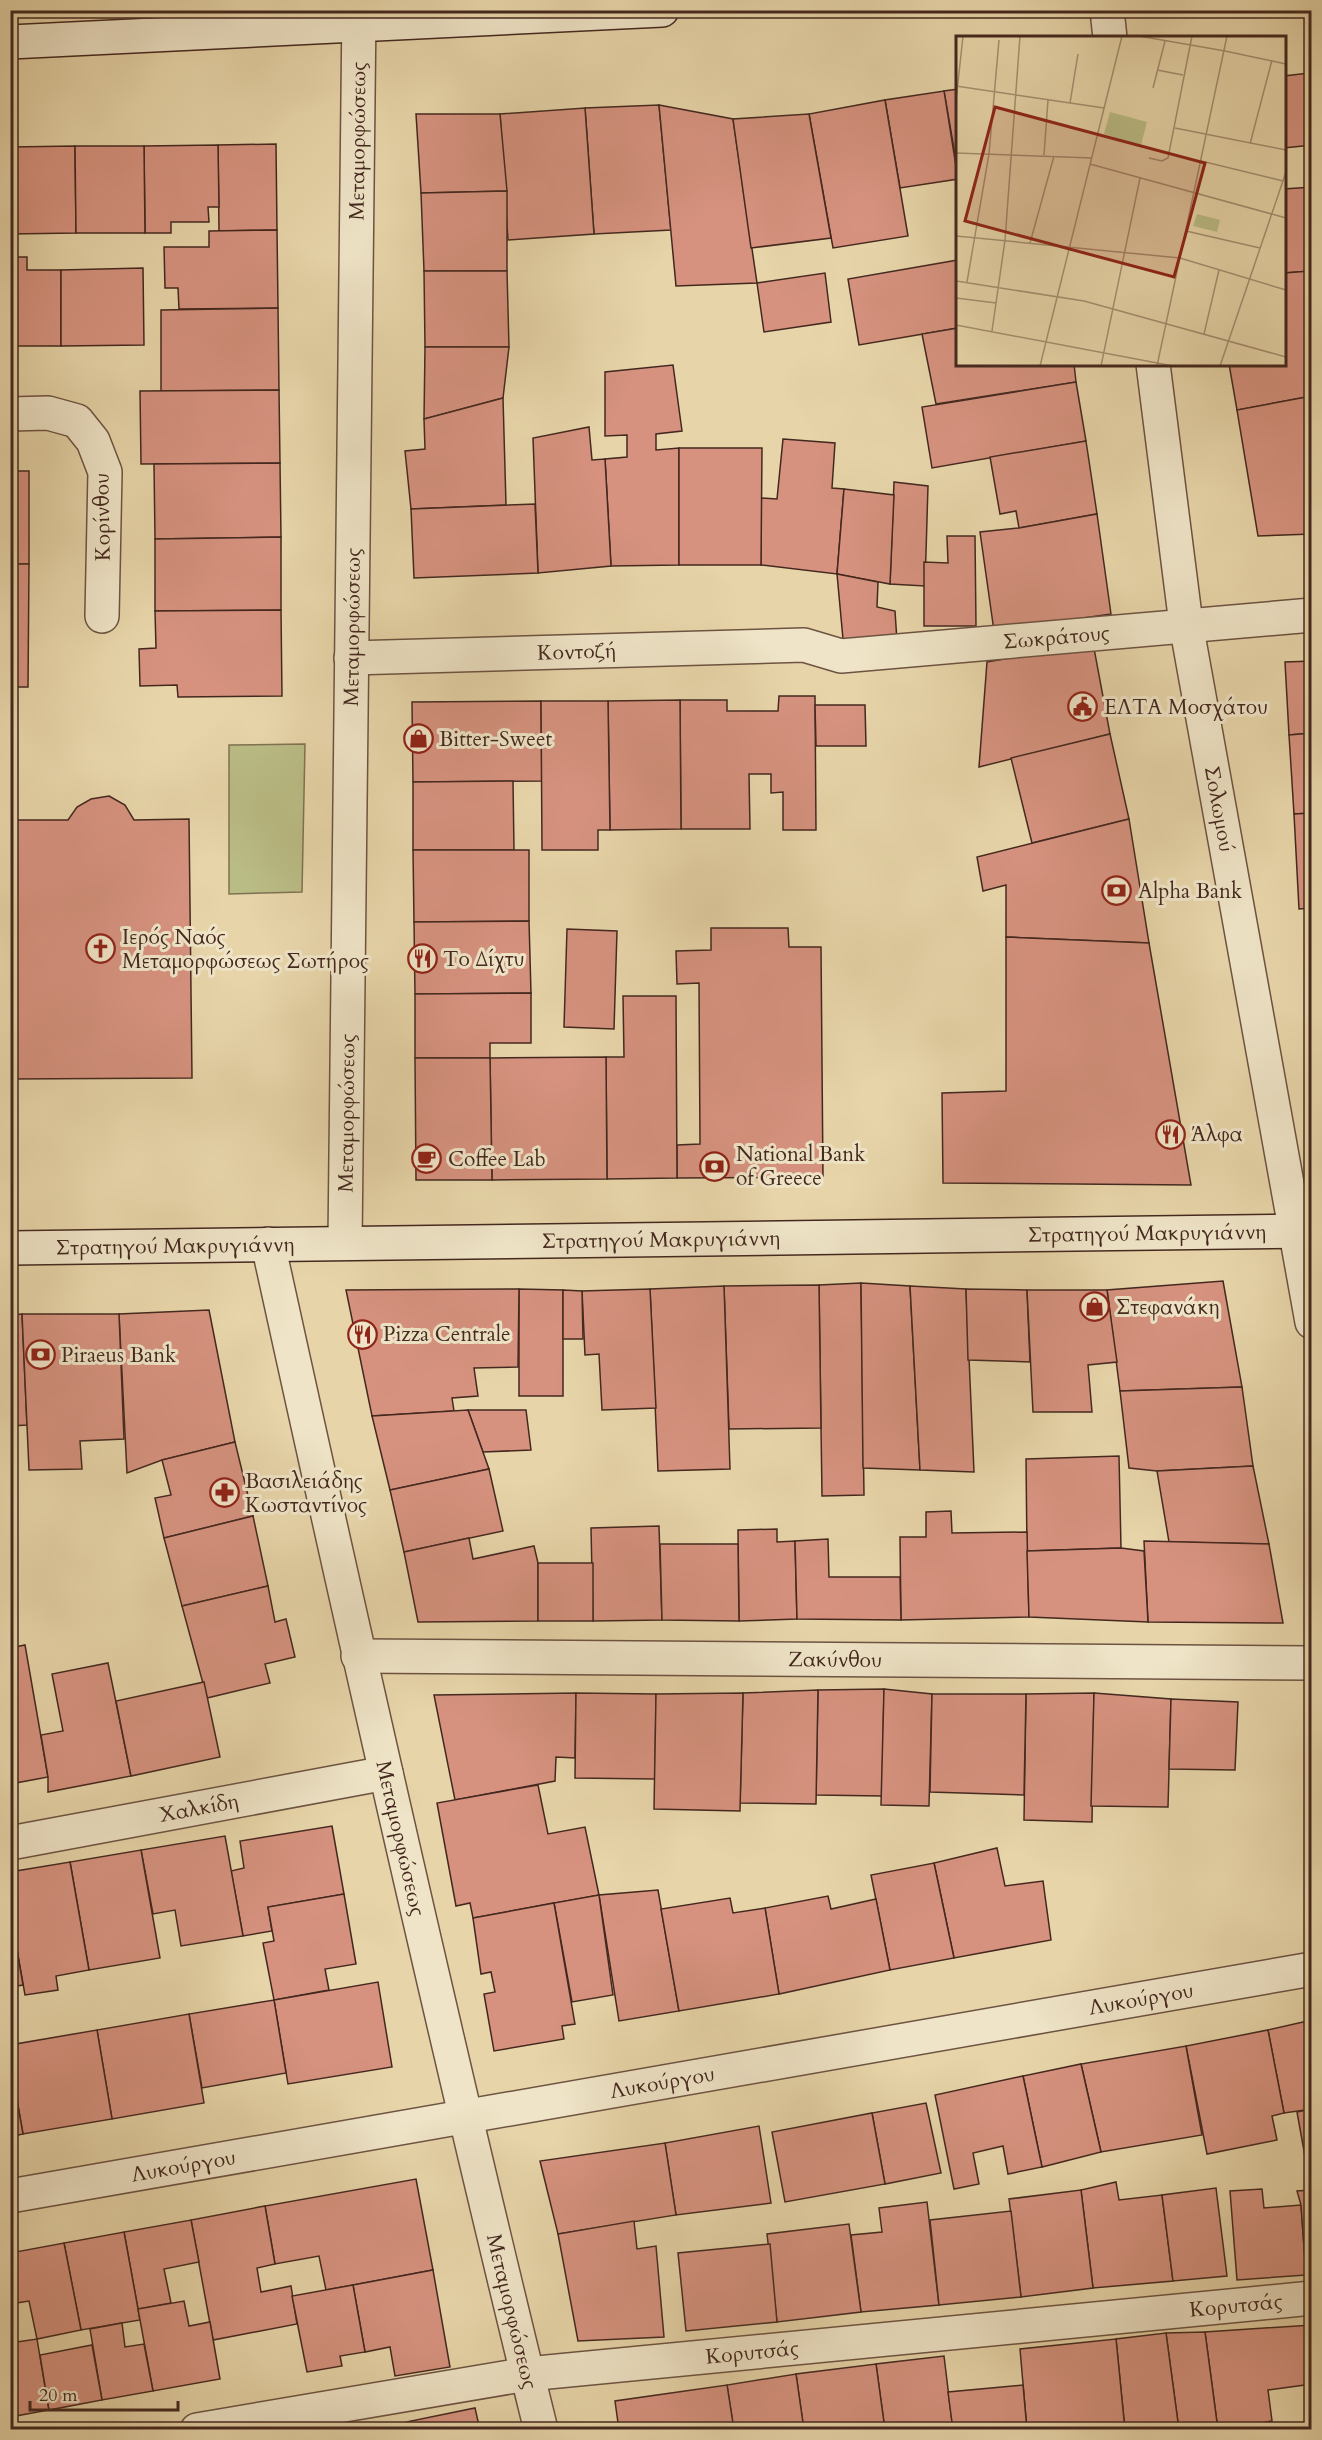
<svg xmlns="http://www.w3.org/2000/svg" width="1322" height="2440" font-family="Cardo,serif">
<rect width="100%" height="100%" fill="#e7d5a9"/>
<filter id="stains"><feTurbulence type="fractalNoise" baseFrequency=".00333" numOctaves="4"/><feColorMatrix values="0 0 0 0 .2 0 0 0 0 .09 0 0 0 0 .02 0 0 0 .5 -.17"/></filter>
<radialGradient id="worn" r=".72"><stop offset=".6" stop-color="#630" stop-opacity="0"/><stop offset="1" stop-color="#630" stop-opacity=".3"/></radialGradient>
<path fill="#babc85" stroke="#7f7252" stroke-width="1.5" d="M305 744 302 892 229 894V745Z"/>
<g fill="#d6927f" stroke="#44281f" stroke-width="1.5">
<path d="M1309 73 1312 145 1284 148V76Z"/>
<path d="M958 89V166H957L944 91Z"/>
<path d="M944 91 958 179 900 188 885 100Z"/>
<path d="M885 100 908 236 833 248 809 114Z"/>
<path d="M659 105 671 230 594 234 585 108Z"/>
<path d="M659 105 733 119 757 283 676 286Z"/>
<path d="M585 108 594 234 508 240 500 114Z"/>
<path d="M416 114H500L507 191 421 193Z"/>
<path d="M809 114 831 238 751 248 733 119Z"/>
<path d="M276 144 277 230 219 231 218 145Z"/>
<path d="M218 145 219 207H208L209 222H171V233H145L144 146Z"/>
<path d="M75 146 76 233 10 234V147Z"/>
<path d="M75 146H144L145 233H76Z"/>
<path d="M1312 187V271L1284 273V189Z"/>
<path d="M507 191V271H424L421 193Z"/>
<path d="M277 230 278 308 179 309 178 288H165L164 247H209V231Z"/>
<path d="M10 257H27V270H61V346H10Z"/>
<path d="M958 260V328L859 345 848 279Z"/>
<path d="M143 268 144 345 61 346V270Z"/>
<path d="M424 271H507L509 347H425Z"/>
<path d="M1310 271 1312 396 1237 410 1229 364H1284V273Z"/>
<path d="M825 273 831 322 764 332 757 283Z"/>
<path d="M278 308 279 390 161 391V310Z"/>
<path d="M958 328V364H1074L1076 382 936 404 922 334Z"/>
<path d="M425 347H509L503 398 424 419Z"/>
<path d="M673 365 682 431 656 434V450L679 448V565L611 566 605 459 627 457V435L605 436V372Z"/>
<path d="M1076 382 1086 441 932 468 922 407Z"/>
<path d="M279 390 280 463 141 464 140 391Z"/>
<path d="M1312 396V534L1258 536 1237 410Z"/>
<path d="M503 398 506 505 411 509 405 451 425 449 424 419Z"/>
<path d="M589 427 592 460 605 459 611 566 538 573 533 438Z"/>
<path d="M783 439 835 443 832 488 844 489 837 574 761 565V498L777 499Z"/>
<path d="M1086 441 1097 514 1019 528 1016 511 1000 514 990 457Z"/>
<path d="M679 448H762L761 565H679Z"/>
<path d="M280 463 281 537 155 539 154 464Z"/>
<rect x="10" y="471" width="19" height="93"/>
<path d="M894 482 928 486 925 586 890 584Z"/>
<path d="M844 489 894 495 890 584 837 574Z"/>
<path d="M535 504 538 573 414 578 411 509Z"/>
<path d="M1097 514 1111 614 994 631 980 532 1019 528Z"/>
<path d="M947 536H975L976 626H924V562L948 563Z"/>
<path d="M281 537V610L155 611V539Z"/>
<path d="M10 564H29L28 687H10Z"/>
<path d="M837 574 878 582 877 607 895 611 897 641 843 639Z"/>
<path d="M281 610 282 696 178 697 177 685 140 686 139 649 156 648 155 611Z"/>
<path d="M1093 643 1110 734 979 767 987 662Z"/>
<path d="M1312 661V733L1289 735 1285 662Z"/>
<path d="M779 696H815L816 830H783V792L771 793V774H749L750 829H681L680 700H727V711H778Z"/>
<path d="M680 700 681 829 610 830 608 701Z"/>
<path d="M541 701 542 781 413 782 412 702Z"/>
<path d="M541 701H608L610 830H598V850H542Z"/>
<path d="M815 705H865L866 746H816Z"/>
<path d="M1312 733V813L1294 814 1289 735Z"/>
<path d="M1110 734 1129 819 1032 843 1011 758Z"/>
<path d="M513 781 514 850H413V782Z"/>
<path d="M109 796 125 805 134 820 189 819 192 1078 10 1079V820H68L77 807 91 799Z"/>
<path d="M1312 813V908L1299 909 1294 814Z"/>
<path d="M1129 819 1149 943 1006 937V885L983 891 977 857Z"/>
<path d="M413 850H529V921L414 922Z"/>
<path d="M529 921 531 993 415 994 414 922Z"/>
<path d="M711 928H788L789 947H821L823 1177 677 1178V1145L700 1144 699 983 677 984 676 951 711 950Z"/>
<path d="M567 929 617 931 614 1029 564 1027Z"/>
<path d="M1006 937 1149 943 1191 1185 943 1183 942 1093 1006 1091Z"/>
<path d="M531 993V1043H490V1058H415V994Z"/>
<path d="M623 996H676L677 1178 607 1179 606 1057H624Z"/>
<path d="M606 1057 607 1179 492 1180 490 1058Z"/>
<path d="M415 1058H490L492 1180H416Z"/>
<path d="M1223 1281 1242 1387 1120 1391 1107 1290Z"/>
<path d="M861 1283 864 1495 822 1496 819 1285Z"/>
<path d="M861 1283 910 1286 920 1470 863 1468Z"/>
<path d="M819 1285 821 1428 729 1429 724 1286Z"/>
<path d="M724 1286 730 1469 658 1471 650 1289Z"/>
<path d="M910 1286 966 1289 974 1472 920 1470Z"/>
<path d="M519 1289 563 1290V1396H519Z"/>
<path d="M519 1289 518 1367 474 1368 478 1396 452 1398 454 1411 372 1416 346 1290Z"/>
<path d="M650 1289 656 1408 602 1410 599 1354 585 1355 582 1291Z"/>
<path d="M966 1289 1027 1290 1030 1362 968 1360Z"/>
<path d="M563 1290 582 1291 583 1339H563Z"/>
<path d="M1027 1290H1107L1117 1362 1088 1365 1092 1412H1033Z"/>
<path d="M209 1310 235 1442 162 1460 127 1473 119 1314Z"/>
<path d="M22 1314 27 1425 10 1426V1315Z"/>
<path d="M22 1314H119L124 1439 80 1441 82 1469 29 1470Z"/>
<path d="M1242 1387 1253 1466 1157 1471 1129 1468 1120 1391Z"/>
<path d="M468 1410H526L531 1450 483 1452Z"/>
<path d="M468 1410 489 1469 390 1490 372 1416Z"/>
<path d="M235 1442 253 1516 164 1538 155 1498 171 1495 162 1460Z"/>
<path d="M1119 1456 1121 1548 1027 1551 1026 1459Z"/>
<path d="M1253 1466 1269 1544 1169 1542 1157 1471Z"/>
<path d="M489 1469 503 1531 404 1552 390 1490Z"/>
<path d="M951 1511 952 1533 1027 1532 1029 1617 901 1620 900 1537H926V1512Z"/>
<path d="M253 1516 268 1586 182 1606 164 1538Z"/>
<path d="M659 1526 662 1620 593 1621 591 1528Z"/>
<path d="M777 1529V1542L795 1541 797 1619 739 1621 738 1530Z"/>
<path d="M469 1538 473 1559 534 1546 538 1563V1621L418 1622 404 1552Z"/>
<path d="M828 1539 829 1577H900L901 1620 797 1619 795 1541Z"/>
<path d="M1144 1541 1269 1544 1283 1623 1148 1622Z"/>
<path d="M660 1544H738L739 1621 662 1620Z"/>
<path d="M1121 1548 1144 1551 1148 1622 1029 1617 1027 1551Z"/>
<rect x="538" y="1563" width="55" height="58"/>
<path d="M268 1586 275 1622 286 1619 295 1657 265 1664 270 1683 207 1698 182 1606Z"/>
<path d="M25 1645 48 1777 10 1784V1648Z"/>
<path d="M108 1663 131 1776 48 1792V1777L41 1735 63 1731 52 1674Z"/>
<path d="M204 1682 220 1757 131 1776 116 1701Z"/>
<path d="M884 1689 882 1796 816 1795 818 1690Z"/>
<path d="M884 1689 932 1694 929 1806 881 1805Z"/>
<path d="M818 1690 816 1804 740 1803 743 1693Z"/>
<path d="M576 1693 575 1758 556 1757 555 1781 455 1800 434 1695Z"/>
<path d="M576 1693 656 1694 655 1779 575 1778Z"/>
<path d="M743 1693 740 1811 654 1809 656 1694Z"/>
<path d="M1094 1693 1092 1822 1024 1820 1026 1694Z"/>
<path d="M1094 1693 1171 1699 1168 1807 1091 1806Z"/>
<path d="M932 1694H1026L1024 1795 930 1792Z"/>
<path d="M1171 1699 1238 1702 1235 1770 1169 1769Z"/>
<path d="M538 1785 548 1834 585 1827 599 1895 473 1918 470 1903 456 1906 437 1803Z"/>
<path d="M332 1826 344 1894 268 1907 272 1931 243 1936 231 1871 244 1868 240 1841Z"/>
<path d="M225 1836 243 1936 181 1946 175 1910 153 1914 141 1850Z"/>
<path d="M997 1848 1005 1886 1043 1881 1051 1940 954 1958 934 1863Z"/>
<path d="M141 1850 160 1958 89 1970 70 1862Z"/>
<path d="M70 1862 89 1970 56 1976 58 1990 25 1995 10 1910V1872Z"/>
<path d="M934 1863 954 1958 890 1970 871 1875Z"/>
<path d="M658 1890 679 2011 619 2021 599 1895Z"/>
<path d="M344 1894 356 1964 325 1969 329 1990 274 2000 263 1943 274 1941 268 1907Z"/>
<path d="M599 1895 613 1995 572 2002 554 1903Z"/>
<path d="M828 1896 831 1909 876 1899 890 1970 779 1994 765 1908Z"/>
<path d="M730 1898 733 1913 765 1908 779 1994 679 2011 661 1909Z"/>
<path d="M554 1903 575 2024 562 2026 564 2039 494 2051 484 1994 495 1992 491 1972 481 1974 473 1918Z"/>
<path d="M10 1910 23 1985 10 1987Z"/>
<path d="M378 1982 392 2067 288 2084 274 2000Z"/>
<path d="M274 2000 286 2073 202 2088 189 2014Z"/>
<path d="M189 2014 204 2103 112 2119 97 2030Z"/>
<path d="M1312 2020V2109L1284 2113 1268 2030Z"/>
<path d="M97 2030 112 2119 23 2134 10 2061V2045Z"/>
<path d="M1268 2030 1284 2113 1272 2116 1277 2140 1207 2154 1186 2046Z"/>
<path d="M1186 2046 1202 2135 1101 2152 1081 2064Z"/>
<path d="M10 2061 23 2134 10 2137Z"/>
<path d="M1081 2064 1101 2152 1042 2167 1023 2076Z"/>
<path d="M1023 2076 1042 2167 1008 2174 1003 2146 973 2153 979 2184 954 2189 935 2095Z"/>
<path d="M926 2103 941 2173 885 2184 872 2113Z"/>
<path d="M1312 2109V2190H1311L1297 2112Z"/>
<path d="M872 2113 885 2184 785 2202 772 2132Z"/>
<path d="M759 2126 771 2203 676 2215 665 2143Z"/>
<path d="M665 2143 676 2215 558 2234 540 2161Z"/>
<path d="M416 2179 433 2270 326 2290 319 2256 275 2264 265 2206Z"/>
<path d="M1116 2182 1119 2200 1162 2195 1173 2281 1093 2288 1081 2190Z"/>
<path d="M1216 2188 1227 2276 1173 2281 1162 2195Z"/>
<path d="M1262 2189 1264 2208 1301 2205 1306 2275 1237 2280 1230 2191Z"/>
<path d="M1081 2190 1093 2288 1021 2297 1009 2199Z"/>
<path d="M1311 2190 1312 2274 1306 2275 1301 2205 1297 2191Z"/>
<path d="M927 2202 939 2305 861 2312 851 2235 882 2232 879 2208Z"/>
<path d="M265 2206 275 2264 257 2268 261 2292 291 2286 297 2324 213 2340 191 2220Z"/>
<path d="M1011 2211 1021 2297 939 2305 930 2220Z"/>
<path d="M191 2220 199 2262 164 2269 171 2303 138 2309 124 2232Z"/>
<path d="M634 2221 637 2249 656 2246 664 2337 578 2341 558 2234Z"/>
<path d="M849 2224 861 2312 777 2322 767 2234Z"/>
<path d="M124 2232 140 2320 81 2330 64 2243Z"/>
<path d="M64 2243 81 2330 37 2339 29 2301 10 2304V2253Z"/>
<path d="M770 2244 777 2322 686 2331 678 2253Z"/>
<path d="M433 2270 450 2367 395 2376 390 2347 365 2352 353 2285Z"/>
<path d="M353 2285 365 2352 340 2356 342 2366 307 2372 292 2296Z"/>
<path d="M184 2301 189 2326 210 2322 220 2379 153 2391 138 2309Z"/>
<path d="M122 2323 125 2347 144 2344 153 2391 102 2400 90 2329Z"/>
<path d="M1312 2325V2384L1268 2390 1272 2421 1218 2430 1205 2332Z"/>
<path d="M1205 2332 1218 2430H1179L1166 2333Z"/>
<path d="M1166 2333 1179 2430H1125L1116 2339Z"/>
<path d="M37 2339 49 2410 10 2417V2343Z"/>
<path d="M1116 2339 1125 2430H1027L1020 2349Z"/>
<path d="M92 2345 102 2400 49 2410 40 2355Z"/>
<path d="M944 2356 953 2430H885L876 2364Z"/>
<path d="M876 2364 885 2430H804L796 2374Z"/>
<path d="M796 2374 804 2430H734L727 2385Z"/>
<path d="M727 2385 734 2430H619L615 2401Z"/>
<path d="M1023 2385 1027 2430H953L948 2392Z"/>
<path d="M475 2408 480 2430H406V2422Z"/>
</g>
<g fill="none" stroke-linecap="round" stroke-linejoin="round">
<defs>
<g id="minor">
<path d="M1107 10 1110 38"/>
<path id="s1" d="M1153 364 1186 624 1312 1322"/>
<path d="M10 414 48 413 77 421 93 441 105 472 102 616"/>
<path id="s2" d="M351 658 804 645 841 656 1312 615"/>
<path id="s3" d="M345 1243 359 10"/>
<path id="s4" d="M268 1244C355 1641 444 2036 541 2430"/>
<path id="s5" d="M358 1656 1312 1663"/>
<path id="s6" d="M10 1843 386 1773"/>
<path id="s7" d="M10 2196 1312 1969"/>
<path id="s8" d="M197 2430 527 2374 1312 2298"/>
</g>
<g id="secondary">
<path d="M10 42 662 10"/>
<path id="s9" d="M10 1248 1312 1231"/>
</g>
</defs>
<use href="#minor" stroke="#6d5342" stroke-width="36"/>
<use href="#secondary" stroke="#44281f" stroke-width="36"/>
<use href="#minor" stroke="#efe4c7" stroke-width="33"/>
<use href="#secondary" stroke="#efe4c7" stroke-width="33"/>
</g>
<defs>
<symbol id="civic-ring" viewBox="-11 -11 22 22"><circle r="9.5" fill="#efe4c7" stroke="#8f2418" stroke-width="1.5"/><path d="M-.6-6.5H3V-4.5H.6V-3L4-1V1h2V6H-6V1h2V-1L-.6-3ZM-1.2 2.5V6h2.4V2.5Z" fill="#8f2418"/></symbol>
<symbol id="shop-ring" viewBox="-11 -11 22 22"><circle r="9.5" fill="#efe4c7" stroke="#8f2418" stroke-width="1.5"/><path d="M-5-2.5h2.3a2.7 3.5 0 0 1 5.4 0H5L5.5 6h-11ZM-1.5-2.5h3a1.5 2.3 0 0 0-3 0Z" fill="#8f2418"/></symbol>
<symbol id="bank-ring" viewBox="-11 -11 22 22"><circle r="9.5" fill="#efe4c7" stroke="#8f2418" stroke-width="1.5"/><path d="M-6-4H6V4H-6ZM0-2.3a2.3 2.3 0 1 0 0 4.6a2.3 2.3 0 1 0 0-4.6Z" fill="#8f2418"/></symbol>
<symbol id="church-ring" viewBox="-11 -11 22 22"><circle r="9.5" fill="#efe4c7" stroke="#8f2418" stroke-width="1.5"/><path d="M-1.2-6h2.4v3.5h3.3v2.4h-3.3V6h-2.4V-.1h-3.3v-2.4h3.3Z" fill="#8f2418"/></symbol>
<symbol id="restaurant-ring" viewBox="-11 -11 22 22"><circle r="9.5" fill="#efe4c7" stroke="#8f2418" stroke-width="1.5"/><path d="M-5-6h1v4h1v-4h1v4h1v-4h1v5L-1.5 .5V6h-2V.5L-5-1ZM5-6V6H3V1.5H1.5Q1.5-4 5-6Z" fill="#8f2418"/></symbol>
<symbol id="cafe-ring" viewBox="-11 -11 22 22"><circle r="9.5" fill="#efe4c7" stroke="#8f2418" stroke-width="1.5"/><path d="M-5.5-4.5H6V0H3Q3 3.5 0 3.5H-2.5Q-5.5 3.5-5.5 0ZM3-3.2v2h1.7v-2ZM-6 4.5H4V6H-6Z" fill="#8f2418"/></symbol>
<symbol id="pharmacy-ring" viewBox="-11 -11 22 22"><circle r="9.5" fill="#efe4c7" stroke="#8f2418" stroke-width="1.5"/><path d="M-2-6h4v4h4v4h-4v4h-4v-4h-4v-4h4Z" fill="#8f2418"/></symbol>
</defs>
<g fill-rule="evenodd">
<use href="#civic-ring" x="1066" y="690" width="33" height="33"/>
<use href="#shop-ring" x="402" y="722" width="33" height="33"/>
<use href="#bank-ring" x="1100" y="874" width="33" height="33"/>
<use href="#church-ring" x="84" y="932" width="33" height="33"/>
<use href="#restaurant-ring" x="406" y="942" width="33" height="33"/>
<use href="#restaurant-ring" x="1154" y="1118" width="33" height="33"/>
<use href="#cafe-ring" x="410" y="1142" width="33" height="33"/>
<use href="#bank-ring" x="698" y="1150" width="33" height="33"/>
<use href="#shop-ring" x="1078" y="1290" width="33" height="33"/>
<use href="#restaurant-ring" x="346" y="1318" width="33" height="33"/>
<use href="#bank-ring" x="24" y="1338" width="33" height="33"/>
<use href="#pharmacy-ring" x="208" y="1476" width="33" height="33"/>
</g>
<g text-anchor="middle" stroke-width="6" stroke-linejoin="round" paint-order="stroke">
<g font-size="21" fill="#44281f" stroke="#efe4c7">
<text dy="7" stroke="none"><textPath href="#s3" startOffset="1102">Μεταμορφώσεως</textPath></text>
<text transform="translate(102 517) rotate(-91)" y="7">Κορίνθου</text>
<text dy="7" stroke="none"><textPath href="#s3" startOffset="616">Μεταμορφώσεως</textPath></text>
<text dy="7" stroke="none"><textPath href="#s2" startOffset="708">Σωκράτους</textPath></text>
<text dy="7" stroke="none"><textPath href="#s2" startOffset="226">Κοντοζή</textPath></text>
<text dy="7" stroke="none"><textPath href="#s1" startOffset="450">Σολωμού</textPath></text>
<text dy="7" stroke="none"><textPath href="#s3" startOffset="130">Μεταμορφώσεως</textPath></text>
<text dy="7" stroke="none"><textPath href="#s9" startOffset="1137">Στρατηγού Μακρυγιάννη</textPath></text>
<text dy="7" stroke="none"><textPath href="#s9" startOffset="651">Στρατηγού Μακρυγιάννη</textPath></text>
<text dy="7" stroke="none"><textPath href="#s9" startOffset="165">Στρατηγού Μακρυγιάννη</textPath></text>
<text dy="7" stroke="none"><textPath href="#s5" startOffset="477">Ζακύνθου</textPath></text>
<text dy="7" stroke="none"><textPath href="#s6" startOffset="192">Χαλκίδη</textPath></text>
<text dy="7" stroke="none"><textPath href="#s4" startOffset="609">Μεταμορφώσεως</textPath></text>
<text dy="7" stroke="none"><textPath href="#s7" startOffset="1148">Λυκούργου</textPath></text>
<text dy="7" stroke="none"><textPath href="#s7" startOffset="662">Λυκούργου</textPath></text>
<text dy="7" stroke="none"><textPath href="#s7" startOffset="176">Λυκούργου</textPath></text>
<text dy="7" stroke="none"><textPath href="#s8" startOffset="1047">Κορυτσάς</textPath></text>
<text dy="7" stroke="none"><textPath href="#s4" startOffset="1095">Μεταμορφώσεως</textPath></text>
<text dy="7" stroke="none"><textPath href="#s8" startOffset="561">Κορυτσάς</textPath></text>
</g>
<g font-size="21" fill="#44281f" stroke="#efe4c7" text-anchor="start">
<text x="1104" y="714">ΕΛΤΑ Μοσχάτου</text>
<text x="439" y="746">Bitter-Sweet</text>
<text x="1138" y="898">Alpha Bank</text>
<text x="122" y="944">Ιερός Ναός<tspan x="122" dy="24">Μεταμορφώσεως Σωτήρος</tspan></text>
<text x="443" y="966">Το Δίχτυ</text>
<text x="1191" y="1141">Άλφα</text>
<text x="736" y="1161">National Bank<tspan x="736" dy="24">of Greece</tspan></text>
<text x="448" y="1166">Coffee Lab</text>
<text x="1116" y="1314">Στεφανάκη</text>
<text x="383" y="1341">Pizza Centrale</text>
<text x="61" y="1362">Piraeus Bank</text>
<text x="245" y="1488">Βασιλειάδης<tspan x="245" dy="24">Κωσταντίνος</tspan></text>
</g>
</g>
<g transform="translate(956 36)">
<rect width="330" height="330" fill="#e7d5a9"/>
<path d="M154 76 191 86 185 109 148 98ZM241 178 264 184 261 196 237 190Z" fill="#babc85"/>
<path fill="none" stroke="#a69072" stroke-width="1.5" d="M183 0 269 15M269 15 330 28M201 34 227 39M0 50 148 72M197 52 209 5M0 65 7 0M114 67 122 18M219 92 330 114M294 108 316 24M0 117 136 122M88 119 92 64M193 122 206 125 212 122 236 0M245 125 327 145M134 128 330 182M230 195 304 212M0 200 224 222 330 254M74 207 98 120M0 245 128 265 330 321M11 246 33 118 43 4M0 262 40 267M0 289 217 330M36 295 49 204 64 0M248 298 263 234M84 330 166 0M145 330 184 142M201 330 271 0M264 330 330 136"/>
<path fill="#8f2418" fill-opacity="0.15" stroke="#8f2418" stroke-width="3" d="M39 71 249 127 218 241 9 185Z"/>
<rect width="330" height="330" fill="none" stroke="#44281f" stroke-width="3"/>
</g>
<rect width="1322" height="2440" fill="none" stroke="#e7d5a9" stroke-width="36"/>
<rect x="12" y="12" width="1298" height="2416" fill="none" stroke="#44281f" stroke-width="3"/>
<rect x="18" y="18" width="1286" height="2404" fill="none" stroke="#44281f" stroke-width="1.5"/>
<path d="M30 2401v9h148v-9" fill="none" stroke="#44281f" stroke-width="3"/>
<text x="39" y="2401" font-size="18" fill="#44281f" stroke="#efe4c7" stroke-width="4.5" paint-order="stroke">20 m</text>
<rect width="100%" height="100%" filter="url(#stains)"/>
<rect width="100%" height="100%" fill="url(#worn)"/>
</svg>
